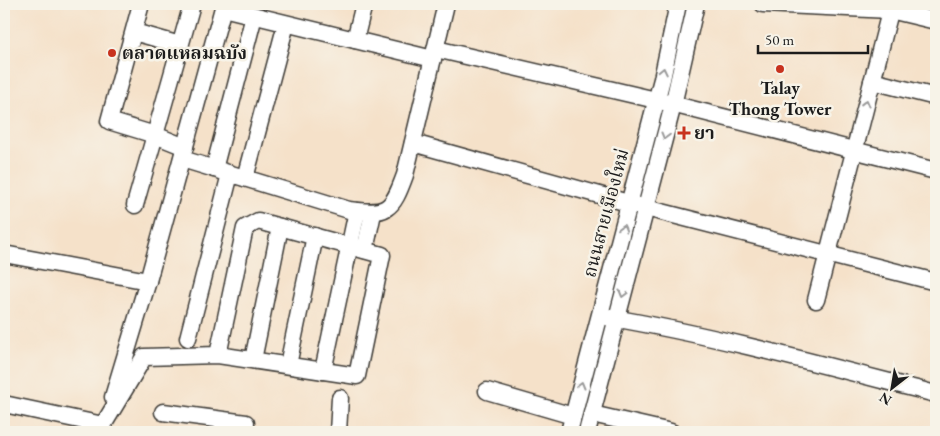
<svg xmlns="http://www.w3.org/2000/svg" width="940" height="436" font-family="'EB Garamond','Noto Serif Thai',serif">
<rect width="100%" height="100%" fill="#f7f3e8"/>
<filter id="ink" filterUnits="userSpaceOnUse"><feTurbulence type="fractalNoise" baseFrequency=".02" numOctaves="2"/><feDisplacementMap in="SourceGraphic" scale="10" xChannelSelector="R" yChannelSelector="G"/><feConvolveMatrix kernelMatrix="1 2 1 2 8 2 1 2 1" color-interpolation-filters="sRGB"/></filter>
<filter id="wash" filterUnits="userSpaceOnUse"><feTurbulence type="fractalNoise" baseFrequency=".0096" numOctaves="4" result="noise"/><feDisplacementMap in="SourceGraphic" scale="20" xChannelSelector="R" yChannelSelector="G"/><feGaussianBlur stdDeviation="1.12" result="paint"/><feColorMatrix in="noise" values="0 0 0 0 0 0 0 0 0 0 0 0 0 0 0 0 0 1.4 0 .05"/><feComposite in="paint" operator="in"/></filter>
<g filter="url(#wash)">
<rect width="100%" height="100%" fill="#f5e1c9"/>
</g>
<g filter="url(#ink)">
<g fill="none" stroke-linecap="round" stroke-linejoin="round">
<defs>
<g id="minor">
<path d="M763 4 890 10 936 21"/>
<path d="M223 8 433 59"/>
<path d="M134 32 180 45"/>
<path d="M355 40 364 4"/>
<path d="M436 49 656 100 936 171"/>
<path d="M872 81 936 97"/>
<path d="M413 143 646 208 936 282"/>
<path d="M185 147 155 135 192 4"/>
<path d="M182 159 349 210C387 215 392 211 405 175L446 4"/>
<path d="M214 169 254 16"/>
<path d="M245 178 286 24"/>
<path d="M135 205 155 135 109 121 141 4"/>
<path d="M365 250 373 213"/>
<path d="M4 254 148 281"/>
<path d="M816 300 892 4"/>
<path d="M607 317C718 336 827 366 936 394"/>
<path d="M188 338 230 174"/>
<path d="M253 360 280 227"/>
<path d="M288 365 315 236"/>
<path d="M323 371 357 211"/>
<path d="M487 391 573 416"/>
<path d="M113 397 148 281 224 4"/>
<path d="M4 404 103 425"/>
<path d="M163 412 246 423 245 432"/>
<path d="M592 414 671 432"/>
<path d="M99 432 144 357 218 355 357 376 382 255 258 221 245 228 218 355"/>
<path d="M338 432 340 398"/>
<path d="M569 432 662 79 678 4"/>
<path d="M587 432 673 105 696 4"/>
</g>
</defs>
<use href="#minor" stroke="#3d3a36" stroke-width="19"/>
<use href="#minor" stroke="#fff" stroke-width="16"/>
</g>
<defs><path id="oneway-chevron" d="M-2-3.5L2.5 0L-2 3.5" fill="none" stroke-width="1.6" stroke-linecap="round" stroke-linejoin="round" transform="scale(1.25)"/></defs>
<g stroke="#999">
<use href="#oneway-chevron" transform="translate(663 71) rotate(-78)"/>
<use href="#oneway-chevron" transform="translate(866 103) rotate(-76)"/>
<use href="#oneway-chevron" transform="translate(665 136) rotate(105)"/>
<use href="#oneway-chevron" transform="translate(623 228) rotate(-75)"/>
<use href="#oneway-chevron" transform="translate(623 294) rotate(105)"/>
<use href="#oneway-chevron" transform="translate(581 385) rotate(-75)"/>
</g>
</g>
<g fill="#c8321e" stroke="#f7f3e8" stroke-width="2">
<circle cx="112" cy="53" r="5"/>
<circle cx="780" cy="69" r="5"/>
<path d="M681.5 125.5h5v5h5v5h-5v5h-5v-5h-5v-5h5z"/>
</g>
<g text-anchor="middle" stroke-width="5" stroke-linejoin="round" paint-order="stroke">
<g font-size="18" font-weight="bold" fill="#1c1c1c" stroke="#f7f3e8" text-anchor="start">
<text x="122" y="59">ตลาดแหลมฉบัง</text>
<text x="780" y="94" text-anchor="middle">Talay<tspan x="780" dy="21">Thong Tower</tspan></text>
<text x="694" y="139">ยา</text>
</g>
<g font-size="18" fill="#1c1c1c" stroke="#f7f3e8">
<text transform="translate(606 213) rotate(-75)" y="6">ถนนสายเมืองใหม่</text>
</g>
</g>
<rect width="940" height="436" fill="none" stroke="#f7f3e8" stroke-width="20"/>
<g transform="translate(892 388) rotate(211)" stroke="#f7f3e8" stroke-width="4" paint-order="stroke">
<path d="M0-4L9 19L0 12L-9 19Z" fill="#1c1c1c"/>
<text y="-8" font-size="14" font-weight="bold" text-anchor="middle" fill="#1c1c1c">N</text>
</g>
<path d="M758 45v8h110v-8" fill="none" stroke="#1c1c1c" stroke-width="2.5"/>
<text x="765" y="45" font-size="15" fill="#1c1c1c" stroke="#f7f3e8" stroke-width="4" paint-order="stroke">50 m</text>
</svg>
